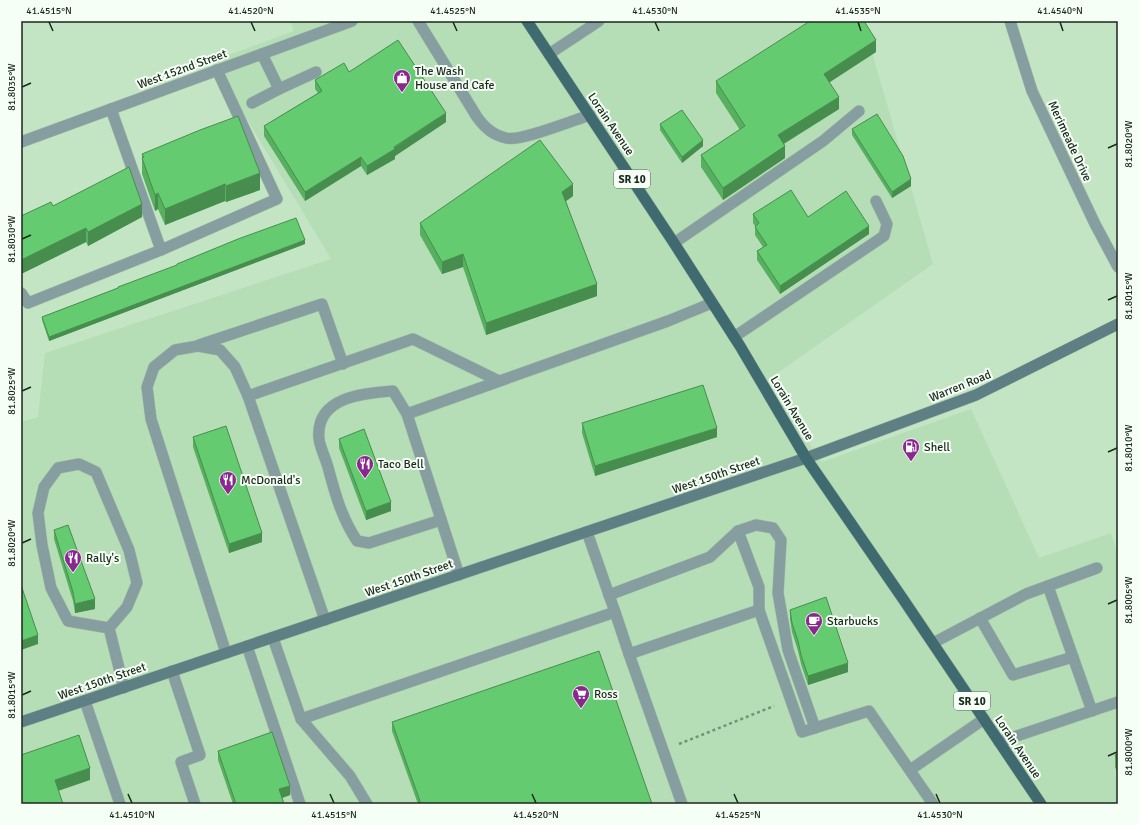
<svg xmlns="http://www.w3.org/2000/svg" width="1139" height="825" font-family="Signika,sans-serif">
<rect width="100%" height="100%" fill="#c3e5c4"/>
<path fill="#b5ddb6" d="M290 21H863L933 264 766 381 822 462 971 409 1039 558 1111 533 1118 554V804H21V422L38 417 45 353 331 259 212 61 294 31Z"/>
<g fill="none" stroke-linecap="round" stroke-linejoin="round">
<defs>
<g id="service">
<path d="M418 21 477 117C485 128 493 135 506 138 520 142 574 120 590 115"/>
<path d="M262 54 279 89 316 72"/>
<path d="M549 54 599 21"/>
<path d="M252 103 279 89"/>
<path d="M674 243 823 141 859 111"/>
<path d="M161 250 277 199 217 70"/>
<path d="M21 293 28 303 161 250 111 109"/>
<path d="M734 337 884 236 887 224 876 201"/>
<path d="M199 345 322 304 343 364"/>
<path d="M248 396 413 339 499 381"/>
<path d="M407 414 393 391C363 393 315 397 319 439 320 448 327 461 329 471 336 497 342 518 357 541L369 543 441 520"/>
<path d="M79 464 96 472 129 550 137 583 127 607 109 628 68 621 51 588 42 545 38 513 44 487 58 468Z"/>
<path d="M738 531 759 587V610"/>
<path d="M459 575 407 414 668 321 712 303"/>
<path d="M609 595 710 557 738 531 756 525 773 528 781 540 778 593 788 650 815 728"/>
<path d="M615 612 629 654 759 610 802 732 869 711 933 804"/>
<path d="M980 618 1013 675 1073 657 1048 586"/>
<path d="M109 628 124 688"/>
<path d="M273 638 301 719 615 612 587 532"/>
<path d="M933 643 1026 594 1097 568"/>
<path d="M247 646 300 804"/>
<path d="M226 653 151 419 147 387 154 367 175 350 198 346 220 350 235 367 248 396 325 620"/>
<path d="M629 654 682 804"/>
<path d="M1073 657 1092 711"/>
<path d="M172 671 200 755 181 762 195 804"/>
<path d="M85 701 120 804"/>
<path d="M301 719 350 776 367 804"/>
<path d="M910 770 984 719"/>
</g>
<g id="minor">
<path d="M1010 21 1032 91 1095 224 1118 267"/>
<path d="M21 142 352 21"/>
<path d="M999 742 1118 702"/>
</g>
<path id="secondary" d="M21 722 806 458 976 395 1118 324"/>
<path id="primary" d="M527 21 674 243 740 346 806 458 903 599 1041 804"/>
</defs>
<use href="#service" stroke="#a5c3a6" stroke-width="12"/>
<use href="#minor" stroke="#a5c3a6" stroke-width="12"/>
<use href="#secondary" stroke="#a5c3a6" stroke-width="12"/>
<use href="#primary" stroke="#a5c3a6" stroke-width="12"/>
<path stroke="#778f78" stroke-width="2.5" stroke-dasharray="3 3" stroke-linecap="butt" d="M679 744 774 706"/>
<use href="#service" stroke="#879ea1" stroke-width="11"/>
<use href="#minor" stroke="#879ea1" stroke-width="11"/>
<use href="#secondary" stroke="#5e8085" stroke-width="11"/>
<use href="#primary" stroke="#3f6b70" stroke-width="11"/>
</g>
<g fill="#57af60">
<path d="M876 52 829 82 839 109 784 144 785 158 723 200 701 167V155L740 130 716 93V81Z"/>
<path d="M349 72 446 122 395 156V159L367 175 361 166 305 201 264 136V126L318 93 315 89V80Z"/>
<path d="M660 124 703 146 682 163 660 130Z"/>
<path d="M852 129 911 186 892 198 852 135Z"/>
<path d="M142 154 260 190 226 202 225 201 165 225 158 209 155 211 142 174Z"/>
<path d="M573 196 566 201 597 296 486 335 463 267 442 274 420 235V223Z"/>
<path d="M53 206 142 217 88 246 86 242 21 274V216Z"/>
<path d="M753 214 808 217 869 234 780 294 757 260V251L763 247 755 235V226L753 223Z"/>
<path d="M305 244 49 341 42 320V317L118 288V287Z"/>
<path d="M582 423 717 437 595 476 582 433Z"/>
<path d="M193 437 262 542 229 553 193 447Z"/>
<path d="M339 439 391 511 366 520 339 448Z"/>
<path d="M54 530 95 609 75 613 73 601 54 539Z"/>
<path d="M790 610 848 672 808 685 801 664 798 651 792 632 790 619Z"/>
<path d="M392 722 652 804H418L392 731Z"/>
<path d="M218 751 290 795 282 798 284 804H233L218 760Z"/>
<path d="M1118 754V773L1115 767V755Z"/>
</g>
<g fill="#478e4e">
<path d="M876 40V52L824 86V74Z"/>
<path d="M839 97V109L778 147V135Z"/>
<path d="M446 113V122L395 156V159L367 175V166Z"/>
<path d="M703 140V146L682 163V157Z"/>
<path d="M785 146V158L723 200V188Z"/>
<path d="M361 157V166L305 201V192Z"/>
<path d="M260 173V190L226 202V186Z"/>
<path d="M911 179V186L892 198V192Z"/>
<path d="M225 184V201L165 225V209Z"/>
<path d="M573 184V196L562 204V192Z"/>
<path d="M158 193V209L155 211V195Z"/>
<path d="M142 204V217L88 246V232Z"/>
<path d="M869 226V234L780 294V286Z"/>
<path d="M86 228V242L21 274V260Z"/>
<path d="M305 240V244L49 341V337Z"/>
<path d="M463 254V267L442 274V262Z"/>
<path d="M597 284V296L486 335V323Z"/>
<path d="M717 428V437L595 476V466Z"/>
<path d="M391 502V511L366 520V511Z"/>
<path d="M262 533V542L229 553V544Z"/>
<path d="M95 599V609L75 613V604Z"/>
<path d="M38 635V644L21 650V641Z"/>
<path d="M848 663V672L808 685V676Z"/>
<path d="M90 768V780L55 792V780Z"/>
<path d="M290 786V795L279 799V789Z"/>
</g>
<g fill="#65cb70" stroke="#478e4e">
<path d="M810 21H864L876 40 824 74 839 97 778 135 785 146 723 188 701 155 745 126 716 81Z"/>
<path d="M398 40 446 113 394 147 395 149 367 166 361 157 305 192 264 126 322 91 315 80 344 63 349 72Z"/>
<path d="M682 110 703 140 682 157 660 124Z"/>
<path d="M877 114 903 156 911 179 892 192 852 129Z"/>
<path d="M238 116 260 173 226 186 225 184 165 209 158 193 155 195 142 158 144 157 142 154 200 130Z"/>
<path d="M540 140 573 184 562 192 597 284 486 323 463 254 442 262 420 223Z"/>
<path d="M129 167 142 204 88 232 86 228 21 260V216L51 202 53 206Z"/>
<path d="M791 190 808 217 846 191 869 226 780 286 757 251 767 245 755 227 759 223 753 214Z"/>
<path d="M296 218 305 240 49 337 42 317 118 288V287L177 265V264L238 239Z"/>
<path d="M703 385 717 428 595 466 582 423Z"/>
<path d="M226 426 262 533 229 544 193 437Z"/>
<path d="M364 429 391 502 366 511 339 439Z"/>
<path d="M68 525 95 599 75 604 73 592 54 530Z"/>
<path d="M21 585 38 635 21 641Z"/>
<path d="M826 597 848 663 808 676 801 655 798 641 792 623 790 610Z"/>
<path d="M599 651 652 804H421L392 722Z"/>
<path d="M272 732 290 786 279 789 284 804H236L218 751Z"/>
<path d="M79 735 90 768 55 780 63 804H21V755Z"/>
<path d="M1118 754V761L1115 755Z"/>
</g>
<path fill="none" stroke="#1b281c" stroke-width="1.5" d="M49 22 53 31M251 22 255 31M453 22 457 31M655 22 659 31M858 22 861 31M1060 22 1063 31M22 87 31 83M1108 148 1117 144M22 239 31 235M1108 300 1117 296M22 391 31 387M1108 452 1117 448M22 543 31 539M1108 604 1117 600M22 695 31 691M1108 756 1117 752M128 794 132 803M330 794 334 803M532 794 536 803M734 794 738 803M936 794 940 803"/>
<defs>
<symbol id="shop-pin" viewBox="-11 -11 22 30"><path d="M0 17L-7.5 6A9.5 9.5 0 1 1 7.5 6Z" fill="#8b2890" stroke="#f5fff5"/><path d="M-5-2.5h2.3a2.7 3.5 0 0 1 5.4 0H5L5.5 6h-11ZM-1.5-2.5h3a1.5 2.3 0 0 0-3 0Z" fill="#fff"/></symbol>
<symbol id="fuel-pin" viewBox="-11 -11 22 30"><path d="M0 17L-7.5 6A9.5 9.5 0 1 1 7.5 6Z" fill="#8b2890" stroke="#f5fff5"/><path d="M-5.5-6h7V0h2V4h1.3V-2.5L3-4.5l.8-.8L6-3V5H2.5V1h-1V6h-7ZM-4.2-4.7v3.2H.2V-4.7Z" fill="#fff"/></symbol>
<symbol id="restaurant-pin" viewBox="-11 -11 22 30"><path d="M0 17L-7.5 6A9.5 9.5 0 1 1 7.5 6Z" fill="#8b2890" stroke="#f5fff5"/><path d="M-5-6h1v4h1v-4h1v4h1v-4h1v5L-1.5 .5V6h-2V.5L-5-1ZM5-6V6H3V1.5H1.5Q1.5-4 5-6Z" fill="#fff"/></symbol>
<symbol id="cafe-pin" viewBox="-11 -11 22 30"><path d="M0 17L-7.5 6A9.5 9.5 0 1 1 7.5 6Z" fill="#8b2890" stroke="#f5fff5"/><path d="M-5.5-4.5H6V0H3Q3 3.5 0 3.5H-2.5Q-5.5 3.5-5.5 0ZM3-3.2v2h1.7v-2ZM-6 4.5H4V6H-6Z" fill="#fff"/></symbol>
<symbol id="supermarket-pin" viewBox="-11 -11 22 30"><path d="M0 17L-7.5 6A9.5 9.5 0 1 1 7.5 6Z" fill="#8b2890" stroke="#f5fff5"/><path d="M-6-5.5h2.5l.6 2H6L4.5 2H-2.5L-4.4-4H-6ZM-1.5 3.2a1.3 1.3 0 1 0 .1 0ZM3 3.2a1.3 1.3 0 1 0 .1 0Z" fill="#fff"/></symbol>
</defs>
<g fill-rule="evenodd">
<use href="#shop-pin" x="392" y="68" width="20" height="27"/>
<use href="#fuel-pin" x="901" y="437" width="20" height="27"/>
<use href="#restaurant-pin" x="355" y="454" width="20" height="27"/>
<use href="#restaurant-pin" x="218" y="470" width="20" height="27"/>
<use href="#restaurant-pin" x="63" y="548" width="20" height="27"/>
<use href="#cafe-pin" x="804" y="611" width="20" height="27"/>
<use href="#supermarket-pin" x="571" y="684" width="20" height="27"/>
</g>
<g text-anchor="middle" stroke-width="4" stroke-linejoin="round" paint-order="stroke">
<g fill="#f5fff5" stroke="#5c685d" stroke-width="1">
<rect x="614" y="170" width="36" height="18" rx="3"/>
<rect x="954" y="692" width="36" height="18" rx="3"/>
</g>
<g font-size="11" font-weight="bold" fill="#1b281c">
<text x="632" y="183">SR 10</text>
<text x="972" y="705">SR 10</text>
</g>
<g font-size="12" fill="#1b281c" stroke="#f5fff5">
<text transform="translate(182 69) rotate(-20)" y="4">West 152nd Street</text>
<text transform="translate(611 124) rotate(56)" y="4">Lorain Avenue</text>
<text transform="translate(1070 141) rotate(65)" y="4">Merimeade Drive</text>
<text transform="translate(960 386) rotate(-22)" y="4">Warren Road</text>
<text transform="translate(792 408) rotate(59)" y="4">Lorain Avenue</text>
<text transform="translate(716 475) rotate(-19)" y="4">West 150th Street</text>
<text transform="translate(409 578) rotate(-19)" y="4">West 150th Street</text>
<text transform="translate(102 681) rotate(-19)" y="4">West 150th Street</text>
<text transform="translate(1018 747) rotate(56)" y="4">Lorain Avenue</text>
</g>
<g font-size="12" fill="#1b281c" stroke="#f5fff5" text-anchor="start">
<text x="415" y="75">The Wash<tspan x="415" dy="14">House and Cafe</tspan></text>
<text x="924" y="451">Shell</text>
<text x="378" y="468">Taco Bell</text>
<text x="241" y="484">McDonald's</text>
<text x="86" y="562">Rally's</text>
<text x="827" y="625">Starbucks</text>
<text x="594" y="698">Ross</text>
</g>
</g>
<rect width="1139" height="825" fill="none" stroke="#f5fff5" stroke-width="44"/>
<rect x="22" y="22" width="1095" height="781" fill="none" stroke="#1b281c" stroke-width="1.5"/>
<g font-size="10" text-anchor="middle" fill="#1b281c">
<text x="49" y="14">41.4515°N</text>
<text x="251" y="14">41.4520°N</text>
<text x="453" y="14">41.4525°N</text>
<text x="655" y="14">41.4530°N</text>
<text x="858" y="14">41.4535°N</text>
<text x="1060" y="14">41.4540°N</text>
<text transform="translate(11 87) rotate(-90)" y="4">81.8035°W</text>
<text transform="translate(1128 144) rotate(-90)" y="4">81.8020°W</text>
<text transform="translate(11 239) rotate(-90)" y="4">81.8030°W</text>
<text transform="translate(1128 296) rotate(-90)" y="4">81.8015°W</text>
<text transform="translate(11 391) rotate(-90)" y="4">81.8025°W</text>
<text transform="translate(1128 448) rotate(-90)" y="4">81.8010°W</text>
<text transform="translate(11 543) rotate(-90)" y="4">81.8020°W</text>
<text transform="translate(1128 600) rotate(-90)" y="4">81.8005°W</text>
<text transform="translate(11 695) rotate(-90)" y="4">81.8015°W</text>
<text transform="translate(1128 752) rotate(-90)" y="4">81.8000°W</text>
<text x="132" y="818">41.4510°N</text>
<text x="334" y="818">41.4515°N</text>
<text x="536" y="818">41.4520°N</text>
<text x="738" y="818">41.4525°N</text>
<text x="940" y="818">41.4530°N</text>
</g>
</svg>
